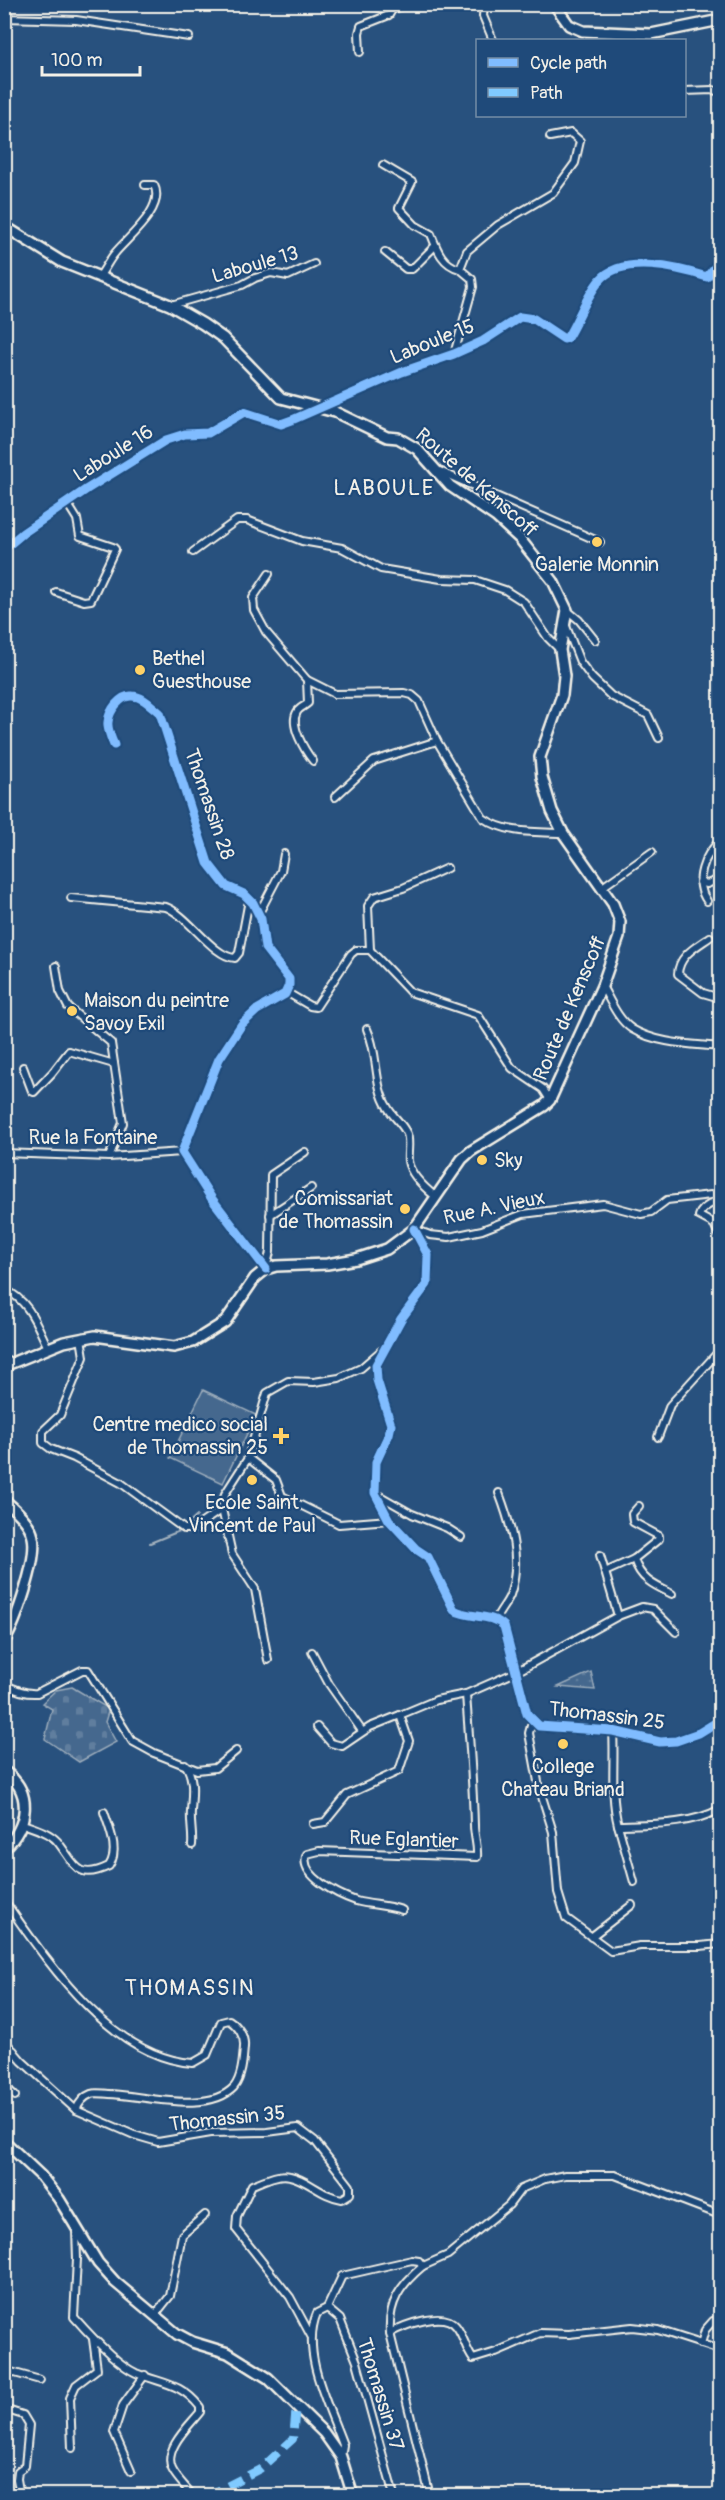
<svg xmlns="http://www.w3.org/2000/svg" width="725" height="2500" font-family="Pangolin,sans-serif">
<defs>
<pattern id="cemetery-stones" width="16" height="16" patternUnits="userSpaceOnUse" patternTransform="scale(1.5)"><rect width="16" height="16" fill="#45688e"/><path d="M2 7V4a2 2 0 0 1 4 0v3zM10 15v-3a2 2 0 0 1 4 0v3z" fill="#607e9e"/></pattern>
<pattern id="park-dots" width="8" height="8" patternUnits="userSpaceOnUse" patternTransform="scale(1.5)"><rect width="8" height="8" fill="#45688e"/><path d="M2 2h.1M6 6h.1" fill="none" stroke="#607e9e" stroke-width="1.8" stroke-linecap="round"/></pattern>
</defs>
<rect width="100%" height="100%" fill="#28517e"/>
<filter id="ink" filterUnits="userSpaceOnUse"><feTurbulence type="fractalNoise" baseFrequency=".0167" numOctaves="2"/><feDisplacementMap in="SourceGraphic" scale="12" xChannelSelector="R" yChannelSelector="G"/><feConvolveMatrix kernelMatrix="1 2 1 2 8 2 1 2 1" color-interpolation-filters="sRGB"/></filter>
<g filter="url(#ink)">
<path fill="#45688e" stroke="#9cacbb" stroke-width="1.5" d="M203 1390 256 1415 223 1483 170 1458Z"/>
<path fill="url(#cemetery-stones)" stroke="#9cacbb" stroke-width="1.5" d="M72 1687 109 1709 105 1722 116 1742 79 1762 45 1739 52 1709 42 1703 56 1690Z"/>
<path fill="url(#park-dots)" stroke="#9cacbb" stroke-width="1.5" d="M591 1672 595 1690 558 1687Z"/>
<g fill="none" stroke-linecap="round" stroke-linejoin="round">
<g stroke="#a4b2be" stroke-width="2">
<path d="M186 1526 197 1516"/>
<path d="M150 1543 182 1530"/>
</g>
<defs>
<g id="minor">
<path d="M484 4 483 16 493 40"/>
<path d="M4 18 76 20 189 37"/>
<path d="M360 52 359 33 361 26 389 15 393 8"/>
<path d="M684 91 713 90 720 92"/>
<path d="M383 165 412 182 399 208 415 225 431 234C437 250 443 265 460 269"/>
<path d="M385 252 406 269H412L435 246"/>
<path d="M99 277C105 269 109 260 115 253 128 237 166 208 154 185H145"/>
<path d="M171 305 242 285 255 278 271 273 288 276 314 264"/>
<path d="M454 354 473 287 472 279 460 269 467 251 498 225 553 193 575 163 580 141 571 133 550 137"/>
<path d="M437 470 600 542"/>
<path d="M4 549 23 533 87 489 166 440 185 434 208 433 244 412 281 424 292 420 402 372 454 354 483 341 520 317 534 319 564 339 567 338C578 320 587 295 600 280 623 254 679 268 707 277L720 261"/>
<path d="M193 552 237 520H247L302 541 342 548 381 569 441 579 475 580 505 590 524 602 548 638 560 650"/>
<path d="M269 574 253 598 254 610 266 632 307 680 335 694 404 693 412 695 419 701 437 741 483 818C506 834 536 832 563 833"/>
<path d="M56 592 84 601 91 600 115 549 113 547 80 536 77 519 67 503"/>
<path d="M567 610 579 620 595 640"/>
<path d="M566 626 580 662 592 678 611 696 648 715 659 738"/>
<path d="M307 680 308 703C305 706 299 708 297 712 289 725 305 751 313 761"/>
<path d="M114 745C111 738 107 729 108 722 109 711 120 695 132 696 143 696 152 707 160 713L208 863 226 886 244 894 253 903 261 919 265 948 289 979V985L285 994 257 1010 242 1024 219 1059 182 1152 212 1199 266 1269"/>
<path d="M335 797 374 761 437 741"/>
<path d="M447 868 403 888 374 897 368 906 370 950 410 992 478 1015 512 1068 543 1089 550 1100"/>
<path d="M700 882 707 884 720 879"/>
<path d="M601 888 652 852"/>
<path d="M71 898 166 907C188 915 213 957 235 958L239 953 249 900"/>
<path d="M707 901C693 881 704 855 720 841"/>
<path d="M259 913 281 871 284 854"/>
<path d="M710 937C696 947 679 955 678 974L703 993 720 998"/>
<path d="M56 966 60 991 68 1007 111 1043 123 1123 109 1157"/>
<path d="M602 986C610 1000 618 1020 632 1029 657 1044 692 1044 720 1047"/>
<path d="M286 992 310 1006 316 1007 351 954 356 950H370"/>
<path d="M367 1029C379 1054 373 1085 388 1108 394 1118 402 1123 407 1134 410 1142 407 1153 408 1161 410 1174 426 1189 436 1197"/>
<path d="M23 1067 32 1091 34 1092 52 1073 69 1051 114 1064"/>
<path d="M4 1153 109 1157 182 1152"/>
<path d="M720 1196C714 1205 702 1205 699 1216L714 1224 720 1237"/>
<path d="M270 1215 311 1188"/>
<path d="M414 1229 430 1235 449 1237 482 1230 523 1214 603 1204 641 1214 651 1212 667 1200 720 1194"/>
<path d="M266 1269 270 1252 271 1175 305 1152"/>
<path d="M4 1289C29 1300 37 1325 48 1348"/>
<path d="M81 1338 84 1357 60 1415 43 1431V1443L51 1449 74 1458 121 1483 184 1529H193L222 1509"/>
<path d="M658 1437 670 1405 720 1350"/>
<path d="M248 1458 276 1480 282 1496 339 1524 389 1520"/>
<path d="M375 1493 412 1514 447 1528 461 1537"/>
<path d="M600 1555 618 1616"/>
<path d="M634 1559C640 1579 653 1585 672 1594"/>
<path d="M605 1572 634 1559 659 1539V1536L633 1522 632 1514 639 1506"/>
<path d="M496 1619C500 1610 507 1603 510 1595 522 1561 511 1525 499 1493"/>
<path d="M312 1652 329 1684 362 1731"/>
<path d="M268 1660 255 1589 232 1554 222 1509 225 1494 248 1458 267 1393 288 1381 314 1382 339 1378 361 1368 383 1349"/>
<path d="M4 1684C15 1690 25 1694 37 1693L82 1670H88L132 1741 154 1753 197 1770 215 1768 236 1751"/>
<path d="M532 1722 529 1733 539 1787 553 1832 558 1892 566 1918 611 1951 640 1946H700L720 1944"/>
<path d="M317 1727 331 1743 342 1746 370 1727 400 1715"/>
<path d="M613 1731C615 1763 610 1794 618 1825 650 1824 692 1825 720 1809"/>
<path d="M185 1764C195 1779 192 1794 191 1811 190 1823 193 1833 192 1845"/>
<path d="M23 1824C34 1828 49 1832 57 1841 75 1863 76 1882 109 1866 120 1850 109 1828 104 1812"/>
<path d="M313 1824 325 1822 347 1795 399 1771 409 1741 400 1715 436 1700 466 1694"/>
<path d="M618 1825 634 1882"/>
<path d="M4 1900C47 1961 111 2058 193 2063L207 2055 221 2022 229 2020C238 2026 245 2036 244 2047 243 2060 242 2077 234 2087 208 2115 143 2095 109 2094 104 2094 96 2092 91 2094 83 2097 79 2103 76 2110"/>
<path d="M402 1910C386 1905 371 1905 356 1901 339 1895 297 1875 307 1854L319 1851 477 1857C478 1845 474 1836 474 1825 473 1781 469 1738 466 1694L516 1672 618 1616 642 1607 653 1609 676 1632"/>
<path d="M591 1937 632 1905"/>
<path d="M4 2040 22 2061 76 2110 134 2135 158 2142 211 2133 267 2132 298 2128 315 2141 350 2186V2194L342 2199C321 2196 309 2180 290 2176 278 2173 263 2181 252 2185L237 2216 236 2229 290 2297 311 2336"/>
<path d="M4 2058 14 2051"/>
<path d="M4 2085 15 2096"/>
<path d="M76 2230 77 2259 74 2317C89 2334 116 2364 136 2373 162 2384 180 2382 200 2407V2412C189 2426 163 2449 172 2469 176 2478 187 2488 193 2496"/>
<path d="M423 2266C400 2285 388 2303 390 2333 404 2325 444 2310 456 2326 464 2336 465 2348 473 2359L496 2352 540 2333 569 2334 632 2327 658 2330 720 2350"/>
<path d="M327 2308 340 2319 357 2362 394 2496"/>
<path d="M155 2315 170 2296 182 2235 205 2215"/>
<path d="M390 2333 430 2496"/>
<path d="M701 2344 705 2330 713 2321 720 2320"/>
<path d="M4 2370 40 2380"/>
<path d="M4 2409 23 2415 29 2425 25 2466 18 2471 17 2479 20 2496"/>
<path d="M72 2448 70 2398 76 2385 97 2369 93 2339"/>
<path d="M341 2457 343 2445C329 2406 300 2353 317 2313L327 2308 342 2276 412 2260 419 2261 423 2266 448 2255 509 2205 521 2189 545 2179 565 2175H615L720 2215"/>
<path d="M131 2471 114 2432 123 2405 145 2375"/>
</g>
<path id="tertiary" d="M414 1229 428 1255 427 1284 401 1319 376 1365 377 1380 391 1425 389 1434 376 1462 375 1493 389 1520 416 1549 428 1557 454 1610C470 1619 490 1613 504 1626L527 1714 539 1726 613 1731 660 1742 676 1741 699 1733 720 1720"/>
<g id="secondary">
<path d="M371 4 390 8 402 4"/>
<path d="M554 4 569 25 583 31 651 34 720 20"/>
<path d="M4 226 62 262 170 305 203 324 223 338 281 398 335 412 387 437 398 438 417 449 450 486 496 517 520 539 553 581 567 610 560 650 564 676 562 695 540 757 542 777 552 811 563 833 613 904 620 922 619 937 602 986 550 1100 544 1106 471 1151 462 1159 414 1229 387 1249 356 1259 327 1264 276 1266 266 1269 255 1278 225 1322 193 1342 174 1347 95 1336 64 1342 4 1366"/>
<path d="M4 1500C16 1510 30 1522 33 1537 38 1559 16 1622 4 1642"/>
<path d="M4 1771C34 1792 28 1826 4 1849"/>
<path d="M4 2141 41 2176 59 2199 98 2263 115 2282 177 2334 192 2342 228 2353 268 2378 324 2433 341 2457 353 2496"/>
</g>
</defs>
<use href="#minor" stroke="#f4f1e8" stroke-width="10"/>
<use href="#tertiary" stroke="#f4f1e8" stroke-width="12"/>
<use href="#secondary" stroke="#f4f1e8" stroke-width="14"/>
<use href="#minor" stroke="#1f4a7a" stroke-width="6"/>
<use href="#tertiary" stroke="#1f4a7a" stroke-width="8"/>
<use href="#secondary" stroke="#1f4a7a" stroke-width="9"/>
<path stroke="#80caff" stroke-width="8" stroke-dasharray="15 8" stroke-linecap="butt" d="M207 2496 260 2469 293 2439 296 2405"/>
<defs>
<g id="cycleway">
<path d="M4 549 23 533 87 489 166 440 185 434 208 433 244 412 281 424 292 420 402 372 454 354 483 341 520 317 534 319 564 339 567 338C578 320 587 295 600 280 623 254 679 268 707 277L720 261"/>
<path d="M114 745C111 738 107 729 108 722 109 711 120 695 132 696 143 696 152 707 160 713L208 863 226 886 244 894 253 903 261 919 265 948 289 979V985L285 994 257 1010 242 1024 219 1059 182 1152 212 1199 266 1269"/>
<path d="M414 1229 428 1255 427 1284 401 1319 376 1365 377 1380 391 1425 389 1434 376 1462 375 1493 389 1520 416 1549 428 1557 454 1610C470 1619 490 1613 504 1626L527 1714 539 1726 613 1731 660 1742 676 1741 699 1733 720 1720"/>
</g>
</defs>
<use href="#cycleway" stroke="#1f4a7a" stroke-width="13"/>
<use href="#cycleway" stroke="#80bcff" stroke-width="9"/>
</g>
</g>
<g fill="#ffd166" stroke="#1f4a7a" stroke-width="2">
<circle cx="597" cy="542" r="6"/>
<circle cx="140" cy="670" r="6"/>
<circle cx="72" cy="1011" r="6"/>
<circle cx="482" cy="1160" r="6"/>
<circle cx="405" cy="1209" r="6"/>
<path d="M278 1427h6v6h6v6h-6v6h-6v-6h-6v-6h6z"/>
<circle cx="252" cy="1480" r="6"/>
<circle cx="563" cy="1744" r="6"/>
</g>
<g text-anchor="middle" stroke-width="4.5" stroke-linejoin="round" paint-order="stroke">
<g font-size="20" fill="#f4f1e8" stroke="#1f4a7a">
<text transform="translate(255 264) rotate(-16)" y="7">Laboule 13</text>
<text transform="translate(432 341) rotate(-22)" y="7">Laboule 15</text>
<text transform="translate(113 453) rotate(-32)" y="7">Laboule 16</text>
<text transform="translate(477 482) rotate(41)" y="7">Route de Kenscoff</text>
<text transform="translate(210 804) rotate(71)" y="7">Thomassin 28</text>
<text transform="translate(569 1008) rotate(-67)" y="7">Route de Kenscoff</text>
<text x="93" y="1144">Rue la Fontaine</text>
<text transform="translate(494 1207) rotate(-12)" y="7">Rue A. Vieux</text>
<text transform="translate(607 1715) rotate(7)" y="7">Thomassin 25</text>
<text transform="translate(404 1839) rotate(2)" y="7">Rue Eglantier</text>
<text transform="translate(227 2118) rotate(-6)" y="7">Thomassin 35</text>
<text transform="translate(381 2394) rotate(73)" y="7">Thomassin 37</text>
</g>
<g font-size="20" fill="#f4f1e8" stroke="#1f4a7a">
<text x="597" y="571">Galerie Monnin</text>
<text x="152" y="665" text-anchor="start">Bethel<tspan x="152" dy="23">Guesthouse</tspan></text>
<text x="84" y="1007" text-anchor="start">Maison du peintre<tspan x="84" dy="23">Savoy Exil</tspan></text>
<text x="494" y="1167" text-anchor="start">Sky</text>
<text x="393" y="1205" text-anchor="end">Comissariat<tspan x="393" dy="23">de Thomassin</tspan></text>
<text x="268" y="1431" text-anchor="end">Centre medico social<tspan x="268" dy="23">de Thomassin 25</tspan></text>
<text x="252" y="1509">Ecole Saint<tspan x="252" dy="23">Vincent de Paul</tspan></text>
<text x="563" y="1773">College<tspan x="563" dy="23">Chateau Briand</tspan></text>
</g>
<g font-size="22" letter-spacing="1.5" fill="#f4f1e8" stroke="#1f4a7a">
<text x="384" y="495">LABOULE</text>
<text x="190" y="1995">THOMASSIN</text>
</g>
</g>
<rect width="725" height="2500" fill="none" stroke="#1f4a7a" stroke-width="24"/>
<rect x="12" y="12" width="701" height="2476" fill="none" stroke="#f4f1e8" stroke-width="2" filter="url(#ink)"/>
<rect x="476" y="39" width="210" height="78" fill="#1f4a7a" stroke="#748da6" stroke-width="1.5"/>
<rect x="488" y="58" width="30" height="9" fill="#80bcff" stroke="#748da6" stroke-width="1.5"/>
<text x="530" y="69" font-size="18" fill="#f4f1e8">Cycle path</text>
<rect x="488" y="88" width="30" height="9" fill="#80caff" stroke="#748da6" stroke-width="1.5"/>
<text x="530" y="99" font-size="18" fill="#f4f1e8">Path</text>
<path d="M42 66v9h98v-9" fill="none" stroke="#f4f1e8" stroke-width="3"/>
<text x="51" y="66" font-size="18" fill="#f4f1e8" stroke="#1f4a7a" stroke-width="4.5" paint-order="stroke">100 m</text>
</svg>
